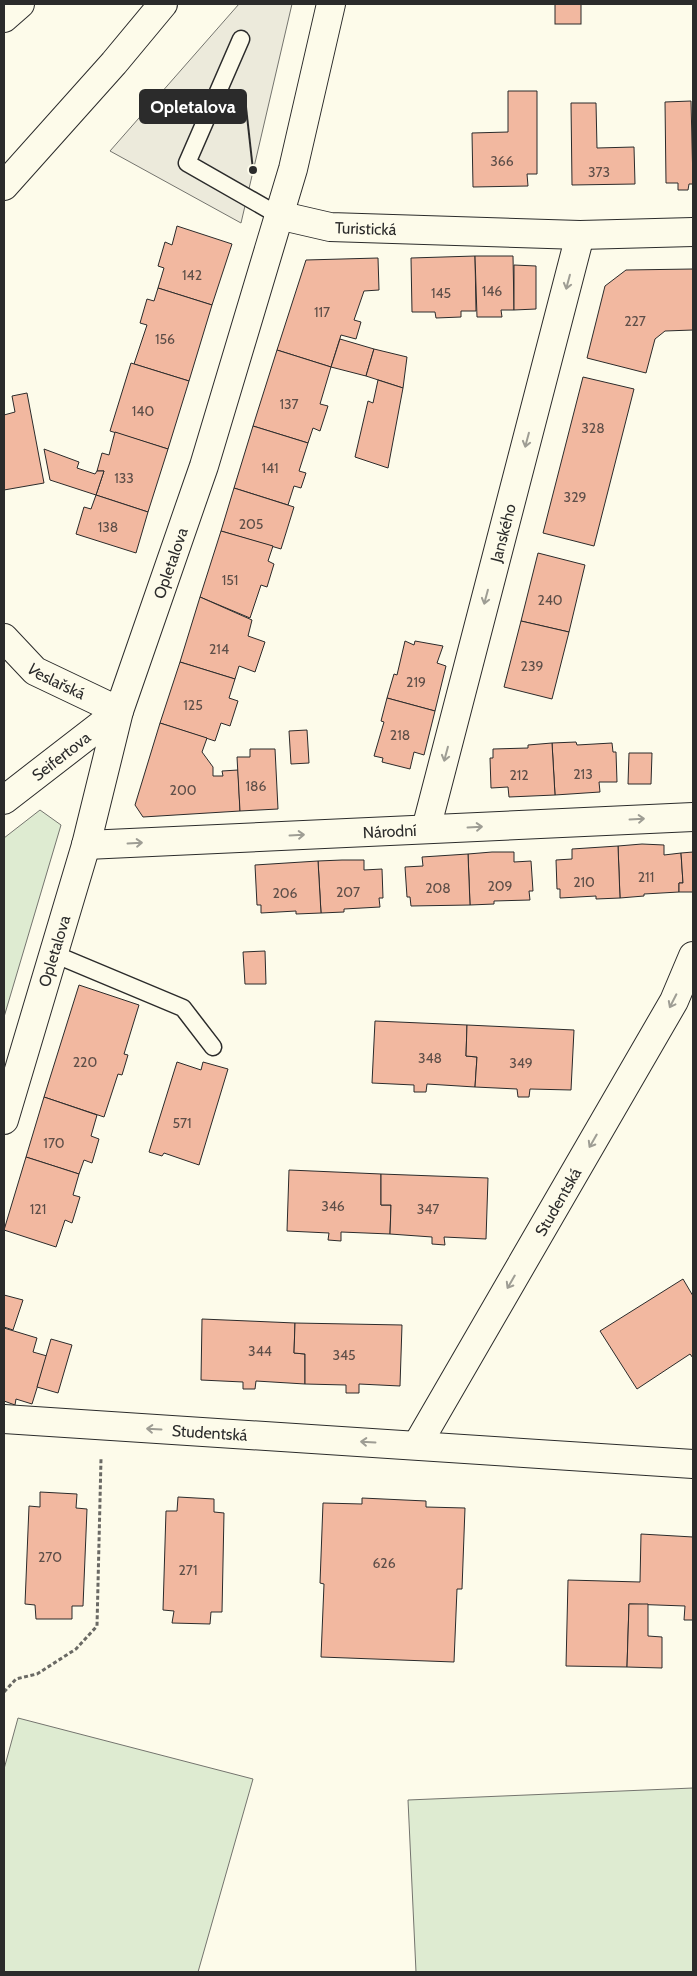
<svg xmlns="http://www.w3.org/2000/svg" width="697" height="1976" font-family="Cabin,sans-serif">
<rect width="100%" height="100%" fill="#fdfbea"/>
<g fill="#deebd1" stroke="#74746e">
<path d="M40 810 61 825 4 1017V838Z"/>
<path d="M18 1718 253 1779 198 1972H4V1769Z"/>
<path d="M693 1788V1972H416L408 1800Z"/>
</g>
<path fill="#eceadb" stroke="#74746e" d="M239 4H292L241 223 110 151Z"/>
<g fill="#f2b8a0" stroke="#2b2b2b">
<rect x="555" y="4" width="26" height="20"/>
<path d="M508 91H537V174H527L528 186 473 187 472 133 508 132Z"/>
<path d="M691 101 693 184H689L688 190H678V183H666L665 102Z"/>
<path d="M571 103H596L597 148 634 147 635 184 572 185Z"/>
<path d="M177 226 232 244 212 305 158 288 164 268 158 266 165 242 172 245Z"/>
<path d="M475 256 476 311H461V317L436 318 435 312H412L411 258Z"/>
<path d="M475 256H513L514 310H501L502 317H477Z"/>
<path d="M378 258 379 290 364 291 354 320 361 322 356 339 341 335 331 367 277 350 306 260Z"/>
<path d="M514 265 536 266V309L514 310Z"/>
<path d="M693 269V330L665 331 655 339 646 373 587 358 605 286 626 270Z"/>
<path d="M158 288 212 305 189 381 134 364 147 325 140 323 147 299 154 301Z"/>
<path d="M340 339 374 349 366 376 331 367Z"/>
<path d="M374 349 407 357 403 388 366 376Z"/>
<path d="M277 350 331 367 320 404 328 406 320 431 313 428 308 443 253 426Z"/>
<path d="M131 363 189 381 168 449 110 431Z"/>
<path d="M583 377 634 389 594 546 543 533Z"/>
<path d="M378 380 403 388 388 468 355 457 368 401 373 403Z"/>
<path d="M27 393 44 483 4 490V415L15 412 12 396Z"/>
<path d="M253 426 308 443 299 471 306 473 301 488 294 486 288 505 234 488Z"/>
<path d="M115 432 168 449 148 512 96 495 104 471H97L102 453 109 455Z"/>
<path d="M44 449 79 462 77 468 95 474 97 471H104L96 495 50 480Z"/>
<path d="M234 488 294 507 281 549 221 531Z"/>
<path d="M96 495 148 512 136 553 76 534 84 507 91 509Z"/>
<path d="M221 531 273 546 268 561 274 564 267 587 261 585 250 618 200 597Z"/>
<path d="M538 553 585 565 569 632 521 621Z"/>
<path d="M200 597 252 620 248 636 265 642 255 672 239 666 235 679 180 662Z"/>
<path d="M521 621 569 632 552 699 504 687Z"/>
<path d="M405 641 414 645 415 641 443 646 437 663 446 666 435 711 387 698 394 674 397 675Z"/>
<path d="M180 662 235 679 229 698 238 701 230 726 221 723 215 741 160 723Z"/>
<path d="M387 698 435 711 424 755 414 752 410 769 382 762 383 758 374 756 384 722 381 721Z"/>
<path d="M160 723 207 738 202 752 213 767V776H223L222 771 238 770 240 811 143 817 135 805Z"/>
<path d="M307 730 309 763 291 764 289 731Z"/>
<path d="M576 742 577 745 612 743 613 752H616L617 782H599L600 792 555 795 552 743Z"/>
<path d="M552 743 555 795 509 797 508 787 491 788 490 758H493V749L528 748V745Z"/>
<path d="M250 749H275L278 809 240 811 237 757H250Z"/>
<path d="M629 753H652L651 784H628Z"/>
<path d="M642 844 664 845V855L681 853 683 883H679V892L644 894V896L620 898 618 846Z"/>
<path d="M618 846 620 898 596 899V896L560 898V889H557L556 860 572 859V849Z"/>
<path d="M492 852H514V862L531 861 533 891H529L530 900 494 901V904L470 905 468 854Z"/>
<path d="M693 852V892H679V883H683L681 853Z"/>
<path d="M468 854 470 905 411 906 410 897H407L405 867 423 866 422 857Z"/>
<path d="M342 860H364V870L382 869 383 898H379L380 907 344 909V912L321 913 318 861Z"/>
<path d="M318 861 321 913 296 914V911L261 913V905H257L255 865Z"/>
<path d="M265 951 266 984H245L243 952Z"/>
<path d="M79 985 139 1005 124 1054 128 1055 122 1075 118 1074 104 1117 44 1097Z"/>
<path d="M375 1021 467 1025 466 1056 477 1057 475 1087 427 1084 426 1092H414V1085L372 1083Z"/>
<path d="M467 1025 574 1030 571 1090 530 1089 529 1097H518L517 1089 475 1087 477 1057 466 1056Z"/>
<path d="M177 1062 201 1070 203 1062 228 1069 199 1165 164 1153 162 1156 149 1152Z"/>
<path d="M44 1097 97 1115 91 1136 99 1139 92 1163 84 1160 79 1174 26 1157Z"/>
<path d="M26 1157 79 1174 73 1195 80 1197 72 1223 65 1220 56 1247 4 1230Z"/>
<path d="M289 1170 381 1174V1205H391L390 1234 341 1232V1241L328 1240 329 1233 287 1231Z"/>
<path d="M381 1174 488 1178 486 1239 444 1237 445 1245 432 1244V1237L390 1234 391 1205H381Z"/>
<path d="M683 1279 693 1296V1358L690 1354 637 1389 600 1331Z"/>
<path d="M4 1295 23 1300 13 1330 4 1327Z"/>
<path d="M202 1319 295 1323 294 1353 305 1354V1384L256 1381 255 1389H243V1382L201 1380Z"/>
<path d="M295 1323 402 1325 400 1386 359 1384V1393H346V1385L305 1384V1354L294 1353Z"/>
<path d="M4 1328 37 1338 33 1352 47 1356 32 1404 16 1399 15 1405 4 1401Z"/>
<path d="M51 1339 72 1345 58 1393 37 1387Z"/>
<path d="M40 1492 77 1494 76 1508 87 1509 83 1606H72V1619H36L35 1605 25 1604 29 1506 40 1507Z"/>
<path d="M178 1497 214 1499V1512L224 1513 222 1612H211L210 1624 172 1623 174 1611 163 1610 166 1511H177Z"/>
<path d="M362 1498 426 1501V1507L465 1508 462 1589H457L454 1662 321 1657 324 1584 320 1583 323 1503 362 1504Z"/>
<path d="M641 1534 693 1537V1620H684L685 1606 629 1604 627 1667 566 1666 568 1580 640 1582Z"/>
<path d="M629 1604H648V1636L662 1637V1668L627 1667Z"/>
</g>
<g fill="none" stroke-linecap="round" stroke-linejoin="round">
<defs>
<g id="lane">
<path d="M241 39 187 163 278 215"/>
<path d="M54 954 183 1008 213 1047"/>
</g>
<g id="street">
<path d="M4 18 20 4"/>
<path id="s1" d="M278 215 330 227 580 235 693 232"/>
<path id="s2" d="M4 638 35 671 119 711 86 845 4 1120"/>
<path id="s3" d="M426 829 580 235"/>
<path id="s4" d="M86 845 693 817"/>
<path id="s5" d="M4 1419 693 1464"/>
<path id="s6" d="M417 1445 674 1001 693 956"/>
</g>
<g id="secondary">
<path id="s7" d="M4 800 119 711 204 466 293 169 331 4"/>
</g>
<path id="primary" d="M4 186 114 63 163 4"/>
</defs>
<use href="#lane" stroke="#2b2b2b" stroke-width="19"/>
<use href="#street" stroke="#2b2b2b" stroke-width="30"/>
<use href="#secondary" stroke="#2b2b2b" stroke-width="30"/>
<use href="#primary" stroke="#2b2b2b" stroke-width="30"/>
<path stroke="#6a6964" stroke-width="3" stroke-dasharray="4 2.5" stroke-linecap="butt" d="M4 1692 16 1679 37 1674 76 1649 97 1626 101 1459"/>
<use href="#lane" stroke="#fdfbea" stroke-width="16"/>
<use href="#street" stroke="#fdfbea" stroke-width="28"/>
<use href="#secondary" stroke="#fdfbea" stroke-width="28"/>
<use href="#primary" stroke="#fdfbea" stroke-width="28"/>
</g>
<defs><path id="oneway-shaft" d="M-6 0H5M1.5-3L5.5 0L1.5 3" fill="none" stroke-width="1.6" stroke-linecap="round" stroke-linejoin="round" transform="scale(1.25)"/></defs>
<g stroke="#9e9d94">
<use href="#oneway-shaft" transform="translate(568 282) rotate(105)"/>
<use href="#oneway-shaft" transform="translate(527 440) rotate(105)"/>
<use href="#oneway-shaft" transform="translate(486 597) rotate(105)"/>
<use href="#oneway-shaft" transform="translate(446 754) rotate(105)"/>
<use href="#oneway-shaft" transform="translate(637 819) rotate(-3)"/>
<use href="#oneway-shaft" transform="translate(475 827) rotate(-3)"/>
<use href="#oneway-shaft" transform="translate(297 835) rotate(-3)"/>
<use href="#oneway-shaft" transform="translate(135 843) rotate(-3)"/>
<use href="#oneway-shaft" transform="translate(673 1001) rotate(117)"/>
<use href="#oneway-shaft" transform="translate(593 1141) rotate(120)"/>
<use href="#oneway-shaft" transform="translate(511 1282) rotate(120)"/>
<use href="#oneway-shaft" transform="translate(154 1429) rotate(-177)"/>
<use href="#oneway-shaft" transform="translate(368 1442) rotate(-177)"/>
</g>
<g text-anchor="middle" stroke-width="4" stroke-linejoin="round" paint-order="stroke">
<g font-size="14" fill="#5d4e48">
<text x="502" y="166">366</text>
<text x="599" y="177">373</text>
<text x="192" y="280">142</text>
<text x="492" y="296">146</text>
<text x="441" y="298">145</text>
<text x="322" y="317">117</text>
<text x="635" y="326">227</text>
<text x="165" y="344">156</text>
<text x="289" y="409">137</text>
<text x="143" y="416">140</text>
<text x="593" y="433">328</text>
<text x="270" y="473">141</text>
<text x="124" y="483">133</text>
<text x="575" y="502">329</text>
<text x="251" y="529">205</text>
<text x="108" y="532">138</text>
<text x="230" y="585">151</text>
<text x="550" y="605">240</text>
<text x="219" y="654">214</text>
<text x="532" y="671">239</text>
<text x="416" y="687">219</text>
<text x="193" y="710">125</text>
<text x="400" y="740">218</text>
<text x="583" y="779">213</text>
<text x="519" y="780">212</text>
<text x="256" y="791">186</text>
<text x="183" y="795">200</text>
<text x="646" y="882">211</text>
<text x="584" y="887">210</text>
<text x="500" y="891">209</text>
<text x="438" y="893">208</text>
<text x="348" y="897">207</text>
<text x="285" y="898">206</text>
<text x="430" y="1063">348</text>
<text x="85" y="1067">220</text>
<text x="521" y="1068">349</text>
<text x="182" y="1128">571</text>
<text x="54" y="1148">170</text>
<text x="333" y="1211">346</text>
<text x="38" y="1214">121</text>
<text x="428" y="1214">347</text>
<text x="260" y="1356">344</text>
<text x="344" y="1360">345</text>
<text x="50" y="1562">270</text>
<text x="384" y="1568">626</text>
<text x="188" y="1575">271</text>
</g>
<g font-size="16" fill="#2b2b2b" stroke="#fdfbea">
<text dy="6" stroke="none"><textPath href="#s1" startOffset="89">Turistická</textPath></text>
<text dy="6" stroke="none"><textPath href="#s3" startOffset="306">Janského</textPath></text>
<text dy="6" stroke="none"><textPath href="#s7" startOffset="302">Opletalova</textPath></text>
<text dy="6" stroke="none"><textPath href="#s2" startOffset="69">Veslařská</textPath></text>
<text dy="6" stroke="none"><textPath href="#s7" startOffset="72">Seifertova</textPath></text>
<text dy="6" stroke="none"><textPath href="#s4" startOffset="304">Národní</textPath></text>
<text transform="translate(54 951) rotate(-73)" y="6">Opletalova</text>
<text dy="6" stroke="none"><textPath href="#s6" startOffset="281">Studentská</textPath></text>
<text dy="6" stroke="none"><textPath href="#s5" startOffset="206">Studentská</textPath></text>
</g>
</g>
<path fill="none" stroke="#2b2b2b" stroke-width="2" d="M253 170L246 107"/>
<circle fill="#2b2b2b" stroke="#fdfbea" stroke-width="2" cx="253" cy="170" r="5"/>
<rect fill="#2b2b2b" stroke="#2b2b2b" stroke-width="2" x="140" y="90" width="106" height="33" rx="5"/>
<g font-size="18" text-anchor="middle" font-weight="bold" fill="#fff">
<text x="193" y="113">Opletalova</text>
</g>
<rect width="697" height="1976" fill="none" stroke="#2b2b2b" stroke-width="10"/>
</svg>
